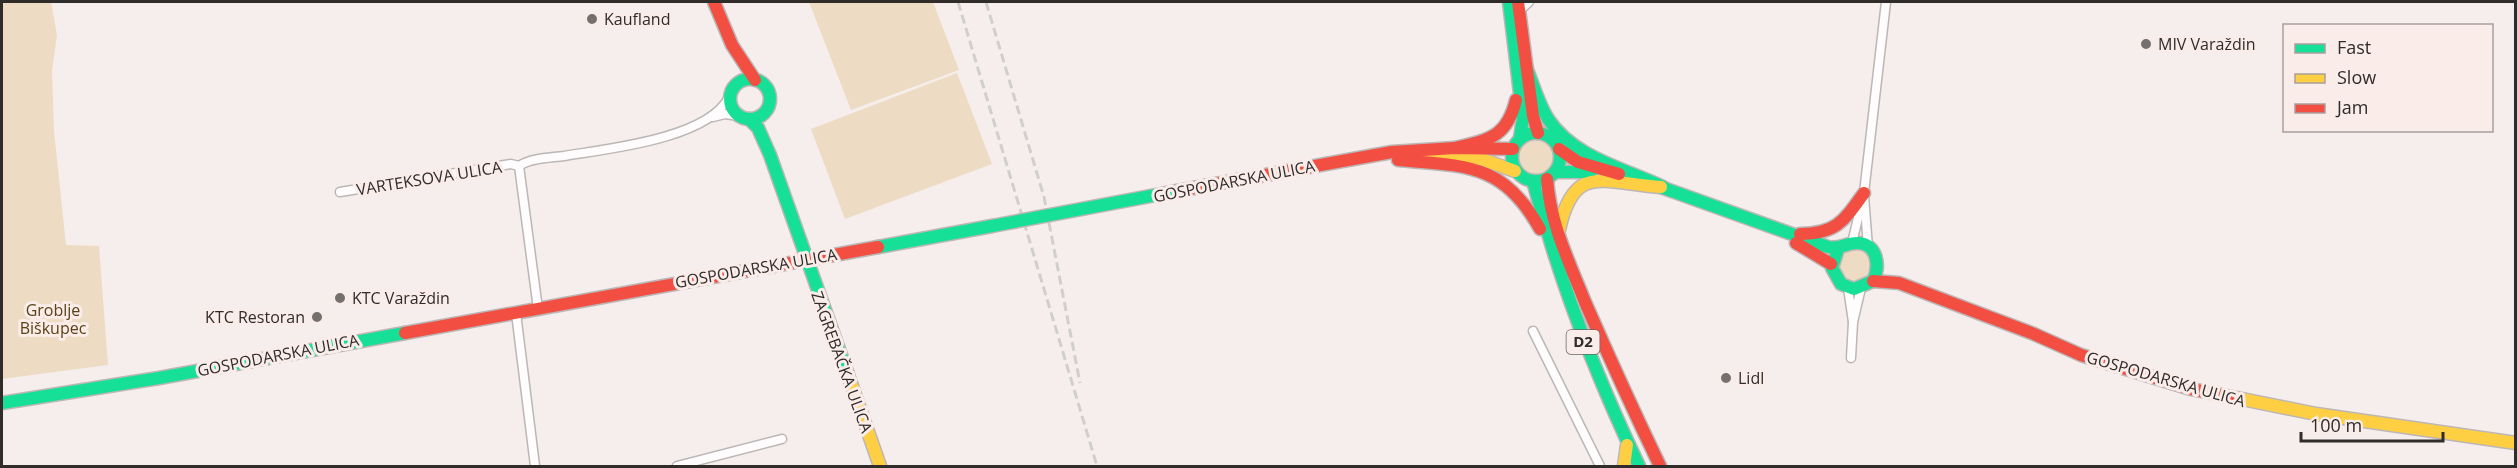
<svg xmlns="http://www.w3.org/2000/svg" width="2517" height="468" font-family="'Open Sans',sans-serif">
<rect width="100%" height="100%" fill="#f6eeec"/>
<g fill="#eedbc3">
<path d="M2 2H51L57 35 52 71 54 131 66 245 99 246 108 365 2 379Z"/>
<path d="M809 2H933L959 70 851 110Z"/>
<path d="M957 73 992 164 845 219 811 129Z"/>
<circle cx="1535" cy="157" r="19"/>
<circle cx="1855" cy="265" r="17"/>
</g>
<g fill="none" stroke-linecap="round" stroke-linejoin="round">
<defs>
<g id="street">
<path d="M1519 11 1529 2"/>
<path d="M713 117 725 114 739 116"/>
<path d="M340 192 511 164 519 166"/>
<path d="M1864 196 1868 247"/>
<path d="M1852 243 1864 193 1886 2"/>
<path d="M1848 288 1853 322"/>
<path d="M538 309 519 166C531 158 549 158 564 156 606 149 708 139 729 97"/>
<path d="M516 313 535 466"/>
<path d="M1533 331 1600 466"/>
<path d="M1851 358 1853 322 1861 288"/>
<path d="M677 466 782 439"/>
</g>
<g id="fast">
<path d="M1509 2 1523 118 1520 138"/>
<path d="M1526 67C1533 84 1538 103 1548 119 1574 158 1623 168 1663 187"/>
<circle cx="750" cy="99" r="20"/>
<path d="M749 119 758 128 770 155 847 372"/>
<circle cx="1536" cy="157" r="24"/>
<path d="M1556 172H1591"/>
<path d="M1533 181C1559 280 1595 374 1639 466"/>
<path d="M1655 185 1828 247C1840 250 1845 243 1857 243 1878 243 1880 267 1873 281L1854 289 1841 284 1832 268 1838 249"/>
<path d="M878 247 992 226"/>
<path d="M2 403 159 378 405 333"/>
</g>
<g id="slow">
<path d="M1420 158 1481 159 1515 171"/>
<path d="M1559 230C1574 160 1606 184 1661 187"/>
<path d="M847 372 880 466"/>
<path d="M2232 397 2316 414 2516 443"/>
<path d="M1624 466 1627 445"/>
</g>
<g id="jam">
<path d="M714 2 732 45 755 80"/>
<path d="M1518 2 1533 116 1538 133"/>
<path d="M1455 148C1489 140 1507 137 1516 100"/>
<path d="M1559 149 1578 162 1619 174"/>
<path d="M1398 160C1466 166 1504 163 1540 229"/>
<path d="M1547 179C1550 223 1569 262 1585 302 1609 357 1634 412 1660 466"/>
<path d="M1177 191 1392 152 1455 148 1513 149"/>
<path d="M1800 234C1836 234 1844 221 1864 193"/>
<path d="M1796 243 1831 264"/>
<path d="M1873 281 1899 283 2034 334 2081 355 2191 389 2232 397"/>
<path d="M405 333 878 247"/>
</g>
</defs>
<use href="#street" stroke="#bcb7b6" stroke-width="11"/>
<use href="#fast" stroke="#bcb7b6" stroke-width="15"/>
<use href="#slow" stroke="#bcb7b6" stroke-width="15"/>
<use href="#jam" stroke="#bcb7b6" stroke-width="15"/>
<use href="#street" stroke="#fefcfc" stroke-width="8"/>
<use href="#fast" stroke="#16e098" stroke-width="12"/>
<use href="#slow" stroke="#ffcf43" stroke-width="12"/>
<use href="#jam" stroke="#f24e42" stroke-width="12"/>
<g stroke="#d1cfce" stroke-width="3" stroke-dasharray="9 4.5" stroke-linecap="butt">
<path d="M958 2 1097 466"/>
<path d="M986 2 1044 197 1080 383"/>
</g>
<defs>
<path id="fast-bridge" d="M992 226 1177 191"/>
</defs>
<use href="#fast-bridge" stroke="#bcb7b6" stroke-width="15" stroke-linecap="butt"/>
<use href="#fast-bridge" stroke="#16e098" stroke-width="12"/>
</g>
<g fill="#75706e" stroke="#f9ece9" stroke-width="2">
<circle cx="592" cy="19" r="6"/>
<circle cx="2146" cy="44" r="6"/>
<circle cx="340" cy="298" r="6"/>
<circle cx="317" cy="317" r="6"/>
<circle cx="1726" cy="378" r="6"/>
</g>
<g text-anchor="middle" stroke-width="6" stroke-linejoin="round" paint-order="stroke">
<rect fill="#f9ece9" stroke="#6c6663" stroke-width="1.5" x="1566.5" y="330" width="33" height="24" rx="4.5"/>
<g font-size="15" font-weight="bold" fill="#302c2a">
<text x="1583" y="347">D2</text>
</g>
<g font-size="16" fill="#302c2a" stroke="#f9ece9" text-anchor="start">
<text x="604" y="25">Kaufland</text>
<text x="2158" y="50">MIV Varaždin</text>
<text x="352" y="304">KTC Varaždin</text>
<text x="305" y="323" text-anchor="end">KTC Restoran</text>
<text x="1738" y="384">Lidl</text>
</g>
<g font-size="16" fill="#302c2a" stroke="#f9ece9">
<text transform="translate(429 178) rotate(-9)" y="6">VARTEKSOVA ULICA</text>
<text transform="translate(1234 181) rotate(-11)" y="6">GOSPODARSKA ULICA</text>
<text transform="translate(756 268) rotate(-10)" y="6">GOSPODARSKA ULICA</text>
<text transform="translate(278 355) rotate(-11)" y="6">GOSPODARSKA ULICA</text>
<text transform="translate(842 362) rotate(70)" y="6">ZAGREBAČKA ULICA</text>
<text transform="translate(2166 379) rotate(16)" y="6">GOSPODARSKA ULICA</text>
</g>
<g font-size="16" fill="#5b4114" stroke="#f9ece9">
<text x="53" y="316">Groblje<tspan x="53" dy="18">Biškupec</tspan></text>
</g>
</g>
<rect width="2517" height="468" fill="none" stroke="#302c2a" stroke-width="6"/>
<rect x="2283" y="24" width="210" height="108" fill="#f9ece9" stroke="#a99f9d" stroke-width="1.5"/>
<rect x="2295" y="44" width="30" height="9" fill="#16e098" stroke="#a99f9d" stroke-width="1.5"/>
<text x="2337" y="54" font-size="18" fill="#302c2a">Fast</text>
<rect x="2295" y="74" width="30" height="9" fill="#ffcf43" stroke="#a99f9d" stroke-width="1.5"/>
<text x="2337" y="84" font-size="18" fill="#302c2a">Slow</text>
<rect x="2295" y="104" width="30" height="9" fill="#f24e42" stroke="#a99f9d" stroke-width="1.5"/>
<text x="2337" y="114" font-size="18" fill="#302c2a">Jam</text>
<path d="M2301 432v9h142v-9" fill="none" stroke="#302c2a" stroke-width="3"/>
<text x="2310" y="432" font-size="18" fill="#302c2a" stroke="#f9ece9" stroke-width="4.5" paint-order="stroke">100 m</text>
</svg>
